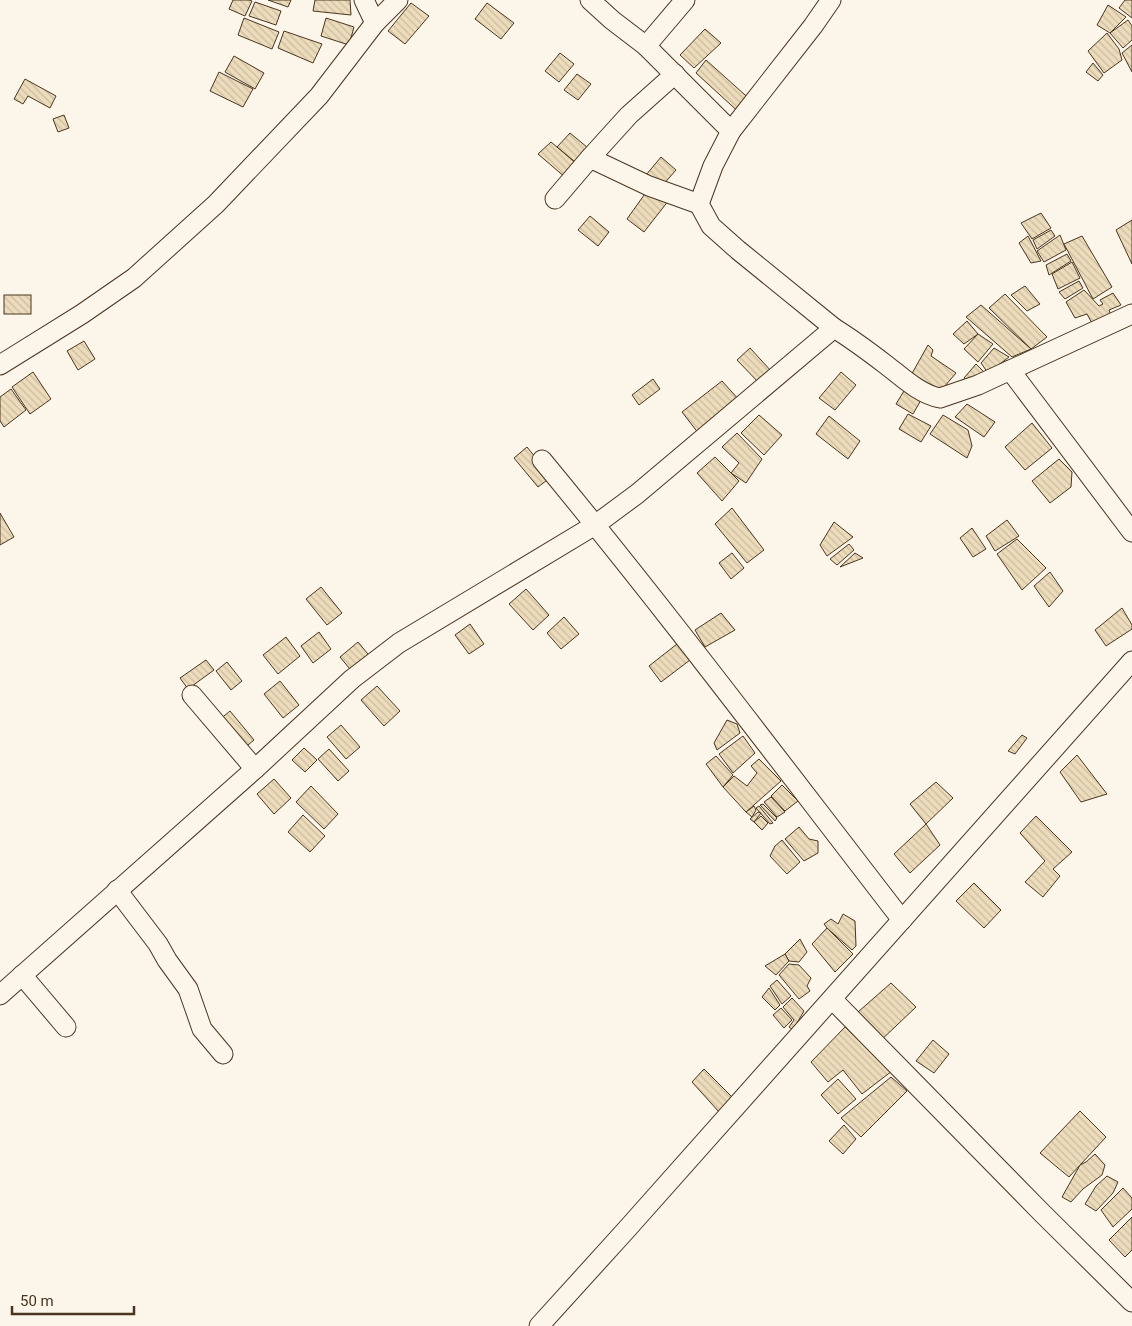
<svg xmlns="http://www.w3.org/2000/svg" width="1132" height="1326" font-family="Roboto,sans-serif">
<defs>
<pattern id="building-back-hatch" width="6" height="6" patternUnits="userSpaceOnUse" patternTransform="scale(1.25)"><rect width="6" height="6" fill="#ecdcbc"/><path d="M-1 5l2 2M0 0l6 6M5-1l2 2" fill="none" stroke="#ccbda1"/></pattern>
</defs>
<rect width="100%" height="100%" fill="#fbf6e9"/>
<g fill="url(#building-back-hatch)" stroke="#4a3520">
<path d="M233 0H249L252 1 245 16 229 9Z"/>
<path d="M268 0H291L288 7Z"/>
<path d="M315 0H350L351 15 313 11Z"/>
<path d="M1125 0H1132V18L1119 8Z"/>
<path d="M255 2 281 11 276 25 249 16Z"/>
<path d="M411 3 429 16 405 44 388 31Z"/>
<path d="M487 3 514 23 501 39 475 19Z"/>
<path d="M1108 5 1126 17 1110 33 1097 25Z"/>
<path d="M244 18 279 32 272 49 238 35Z"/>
<path d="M326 18 354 27 349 45 321 36Z"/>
<path d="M1128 20 1132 26V40L1123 48 1110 33Z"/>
<path d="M705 29 721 43 694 68 680 55Z"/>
<path d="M284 31 322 44 313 63 278 48Z"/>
<path d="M1107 33 1119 49 1122 60 1104 73 1088 51Z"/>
<path d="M1132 45V72L1122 53Z"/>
<path d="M560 53 574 64 559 82 545 71Z"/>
<path d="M234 56 264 73 255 89 225 72Z"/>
<path d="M706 60 754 103 743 116 696 73Z"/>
<path d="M1093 63 1103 75 1098 81 1086 72Z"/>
<path d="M219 72 253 89 243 107 210 91Z"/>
<path d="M577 74 591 84 578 100 564 90Z"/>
<path d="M25 79 56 96 50 108 28 96 23 104 14 99Z"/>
<path d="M64 115 69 128 58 132 53 119Z"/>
<path d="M570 133 588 148 575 162 557 147Z"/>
<path d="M551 142 578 165 566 178 538 154Z"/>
<path d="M661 157 676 170 662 186 646 175Z"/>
<path d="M647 191 669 200 644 232 627 219Z"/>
<path d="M1041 213 1051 228 1032 239 1021 223Z"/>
<path d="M590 216 609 232 598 246 578 230Z"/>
<path d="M1132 220V264L1116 230Z"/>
<path d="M1051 230 1055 236 1037 249 1033 240Z"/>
<path d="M1060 235 1066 250 1044 262 1037 251Z"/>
<path d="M1028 236 1041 261 1031 263 1019 243Z"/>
<path d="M1082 236 1112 287 1093 299 1064 244Z"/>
<path d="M1067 254 1071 261 1049 275 1046 265Z"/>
<path d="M1072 262 1080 278 1058 289 1052 274Z"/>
<path d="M1079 281 1083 288 1065 299 1059 292Z"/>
<path d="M1025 286 1040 304 1027 311 1011 295Z"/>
<path d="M1084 290 1099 306 1103 304 1100 300 1113 293 1121 305 1109 310 1113 321 1094 327 1087 314 1075 318 1066 302Z"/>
<path d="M1005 294 1047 337 1031 349 989 308Z"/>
<rect x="4" y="295" width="27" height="19"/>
<path d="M981 305 1031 349 1012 357 966 317Z"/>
<path d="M967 321 978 334 964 344 953 334Z"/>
<path d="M978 334 993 344 978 362 964 349Z"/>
<path d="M84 341 95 359 78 370 67 351Z"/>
<path d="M928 345 933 350 931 356 956 373 939 393 910 377Z"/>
<path d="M750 348 772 372 760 384 737 360Z"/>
<path d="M994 348 1009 357 988 373 981 363Z"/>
<path d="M976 364 984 372 970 382 964 378Z"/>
<path d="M33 372 51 399 30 414 12 387Z"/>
<path d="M841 372 856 385 835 410 819 398Z"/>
<path d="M653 379 660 389 639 405 632 395Z"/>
<path d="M722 381 740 401 699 434 682 412Z"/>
<path d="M907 386 921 400 913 414 896 404Z"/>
<path d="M11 389 26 410 4 427 0 421V397Z"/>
<path d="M967 404 995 422 984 437 955 417Z"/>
<path d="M908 414 931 426 921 442 899 429Z"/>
<path d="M759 415 782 435 764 455 741 433Z"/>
<path d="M943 415 968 430 972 446 967 458 930 434Z"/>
<path d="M829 416 860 441 848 459 816 434Z"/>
<path d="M1032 423 1052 448 1025 470 1005 447Z"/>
<path d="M737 433 762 459 746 483 731 473 739 463 722 447Z"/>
<path d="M527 447 551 477 538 487 514 458Z"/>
<path d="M715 457 739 481 722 501 697 473Z"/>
<path d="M1059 459 1072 472 1071 487 1050 503 1032 481Z"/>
<path d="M732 508 764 550 747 563 715 524Z"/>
<path d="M0 513 14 537 0 545Z"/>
<path d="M1007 520 1019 536 995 551 986 536Z"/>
<path d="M834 522 853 537 827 556 820 545Z"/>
<path d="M972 528 986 549 973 557 960 538Z"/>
<path d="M1017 539 1046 568 1022 590 997 554Z"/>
<path d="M849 544 854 550 837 565 830 559Z"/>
<path d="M732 553 744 568 731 579 719 563Z"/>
<path d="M855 553 863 558 840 567Z"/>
<path d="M1050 572 1063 591 1049 607 1034 586Z"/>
<path d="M321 587 342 613 327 625 306 599Z"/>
<path d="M526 589 549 615 533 630 509 604Z"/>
<path d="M1122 608 1132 625V629L1106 646 1095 630Z"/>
<path d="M721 613 735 630 705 647 695 630Z"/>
<path d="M564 617 579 634 561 649 547 633Z"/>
<path d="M470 624 484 644 469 654 455 635Z"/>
<path d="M319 632 331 649 313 663 301 646Z"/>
<path d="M286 637 300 656 278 674 263 655Z"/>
<path d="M358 642 372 659 354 674 340 657Z"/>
<path d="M677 644 690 660 661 682 649 666Z"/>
<path d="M206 660 214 670 188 689 180 678Z"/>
<path d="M227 662 242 681 231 690 216 671Z"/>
<path d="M280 681 299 705 283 718 264 694Z"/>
<path d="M377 686 400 711 384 726 361 700Z"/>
<path d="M230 711 254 740 242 750 218 721Z"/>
<path d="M727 720 737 724 740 733 717 750 714 743Z"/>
<path d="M341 725 360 747 346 759 327 737Z"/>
<path d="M1022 735 1027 738 1015 754 1008 751Z"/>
<path d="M743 736 755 753 733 773 719 754Z"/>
<path d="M304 748 317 760 305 772 292 760Z"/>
<path d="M329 749 349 771 338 781 318 759Z"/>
<path d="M1077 755 1107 794 1081 802 1060 772Z"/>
<path d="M716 756 733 775 723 787 706 764Z"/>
<path d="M759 759 781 781 746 812 723 787 734 776 747 786 757 773 751 766Z"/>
<path d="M274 779 291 798 274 814 257 794Z"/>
<path d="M936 782 953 798 926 824 910 804Z"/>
<path d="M782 785 798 801 785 811 771 796Z"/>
<path d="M311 786 338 814 324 829 296 802Z"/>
<path d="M771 797 785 812 777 817 764 802Z"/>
<path d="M763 804 777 818 775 821 760 805Z"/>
<path d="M754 806 756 810 752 817 746 812Z"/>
<path d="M759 806 773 823 770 824 756 808Z"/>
<path d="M758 812 761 813 754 822 750 819Z"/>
<path d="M303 815 325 836 310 852 288 832Z"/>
<path d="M761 816 768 823 762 830 754 822Z"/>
<path d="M1036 816 1072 852 1053 869 1060 876 1043 897 1025 882 1045 861 1020 833Z"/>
<path d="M926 824 940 845 910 873 894 854Z"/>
<path d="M799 827 809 839 818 841V853L804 861 785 839Z"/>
<path d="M782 840 800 862 787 874 770 856 775 846Z"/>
<path d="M974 883 1001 910 984 928 956 901Z"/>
<path d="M843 914 855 921 856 946 852 950 827 928 824 924 831 919 838 924Z"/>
<path d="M827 928 853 954 835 972 812 944Z"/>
<path d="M800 939 807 952 799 962 789 961 785 954Z"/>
<path d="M785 954 789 961 776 975 765 966Z"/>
<path d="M789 964 799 965 811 978 807 986 810 991 799 999 779 975Z"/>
<path d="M777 980 791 996 782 1004 770 986Z"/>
<path d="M891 983 916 1007 876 1045 858 1012Z"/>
<path d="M769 988 780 1005 775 1010 762 997Z"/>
<path d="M792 998 804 1011 793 1030 789 1027 794 1020 783 1007Z"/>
<path d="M781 1008 792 1020 784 1028 773 1015Z"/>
<path d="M845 1027 892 1071 862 1094 843 1070 828 1082 811 1062Z"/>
<path d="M933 1040 949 1054 934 1073 916 1061Z"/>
<path d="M704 1069 733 1098 719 1112 692 1082Z"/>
<path d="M891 1077 907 1091 861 1137 841 1118Z"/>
<path d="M838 1079 856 1099 838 1114 821 1095Z"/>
<path d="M1080 1111 1106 1137 1069 1177 1040 1153Z"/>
<path d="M844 1125 856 1139 843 1154 829 1141Z"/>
<path d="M1095 1154 1105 1165 1102 1175 1083 1189 1071 1202 1062 1197 1080 1165 1086 1162Z"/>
<path d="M1107 1176 1118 1182 1113 1193 1096 1211 1085 1204 1096 1186Z"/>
<path d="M1123 1188 1132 1198V1209L1113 1227 1101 1210Z"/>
<path d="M1132 1217V1250L1125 1257 1109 1240Z"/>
</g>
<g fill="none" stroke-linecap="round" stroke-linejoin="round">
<defs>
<g id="minor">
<path d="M364 0 375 23"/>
<path d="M590 0 612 20 646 46 731 131"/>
<path d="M831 0 813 26 731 131 713 166 699 204 711 226 738 250 834 328"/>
<path d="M646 46 685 0"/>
<path d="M590 158 649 186 699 204"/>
<path d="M555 199 590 158 629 115 675 74"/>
<path d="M0 365 82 314 134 278 216 204 319 96 375 23 398 0"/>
<path d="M1010 370 1132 532"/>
<path d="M542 460C666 610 783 766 902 920"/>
<path d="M192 695 255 769"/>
<path d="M117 890 158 944 167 960 188 989 202 1029 223 1054"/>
<path d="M22 975 66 1027"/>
<path d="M0 995 255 769 352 679 399 643 595 525 637 494 834 328C852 339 868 351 885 364 901 376 919 394 940 398L978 385 1132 314"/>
<path d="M832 999 1042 1213 1132 1302"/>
<path d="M539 1326 627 1229 1132 661"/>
</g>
</defs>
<use href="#minor" stroke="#4a3520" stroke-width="21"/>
<use href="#minor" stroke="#fbf6e9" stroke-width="19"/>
</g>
<path d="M12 1306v8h122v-8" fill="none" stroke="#4a3520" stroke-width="2.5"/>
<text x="20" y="1306" font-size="15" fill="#4a3520" stroke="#fbf6e9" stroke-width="4" paint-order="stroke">50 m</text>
</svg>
